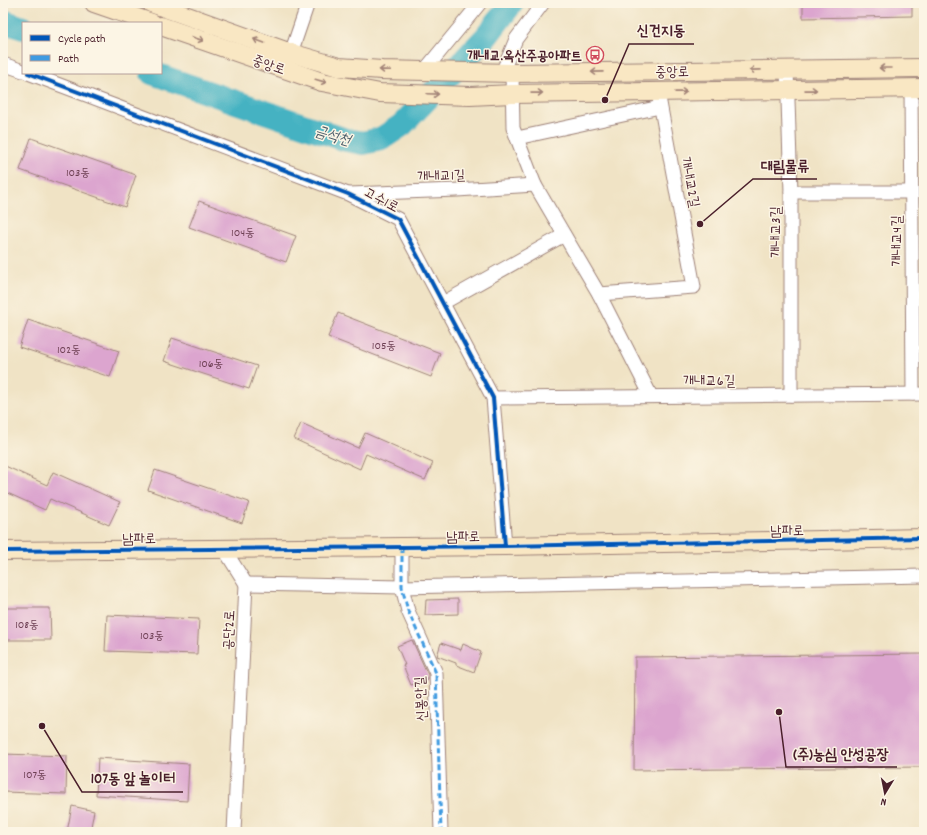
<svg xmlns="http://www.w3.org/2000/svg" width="927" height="835" font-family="Dekko,'Poor Story',sans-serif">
<rect width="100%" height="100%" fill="#fcf5e5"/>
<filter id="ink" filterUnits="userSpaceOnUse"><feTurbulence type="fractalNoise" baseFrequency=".025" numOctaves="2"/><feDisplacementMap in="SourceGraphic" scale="8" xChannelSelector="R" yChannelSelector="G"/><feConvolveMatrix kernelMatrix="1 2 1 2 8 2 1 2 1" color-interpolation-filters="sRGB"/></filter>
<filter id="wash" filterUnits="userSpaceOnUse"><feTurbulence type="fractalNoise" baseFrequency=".012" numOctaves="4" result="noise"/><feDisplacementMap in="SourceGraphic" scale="16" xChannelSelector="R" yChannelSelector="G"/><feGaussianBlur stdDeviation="0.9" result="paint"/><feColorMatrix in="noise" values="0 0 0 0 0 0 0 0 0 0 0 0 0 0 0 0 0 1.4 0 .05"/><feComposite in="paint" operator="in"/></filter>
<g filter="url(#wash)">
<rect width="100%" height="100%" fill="#f0e3c5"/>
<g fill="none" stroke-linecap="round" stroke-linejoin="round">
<g stroke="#45b2c2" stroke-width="24">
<path d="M3 21 23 28"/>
<path d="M152 73 346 140 363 143 381 139 402 125 486 37 512 3"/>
</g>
</g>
<g id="blocks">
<g fill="#dca5cf">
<path d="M803 3H912V16L803 18Z"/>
<path d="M31 138 136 175 125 207 20 170Z"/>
<path d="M199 201 296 236 286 262 189 227Z"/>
<path d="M338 313 440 353 431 377 328 337Z"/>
<path d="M28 320 119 351 110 377 19 347Z"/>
<path d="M172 338 257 366 249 389 164 361Z"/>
<path d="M301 423 358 448 365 433 433 463 425 480 366 454 360 469 294 439Z"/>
<path d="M3 465 47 485 53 472 120 502 109 525 50 499 45 510 3 491Z"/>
<path d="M155 470 249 502 242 523 148 490Z"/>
<path d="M458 599V614L425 615 426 600Z"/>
<path d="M3 608H50L51 640H3Z"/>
<path d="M107 615 199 619 197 654 105 651Z"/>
<path d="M412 640 428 675V680L411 685 403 665H405L397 646Z"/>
<path d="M441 643 461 650 463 644 481 652 474 672 456 665V663L437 656Z"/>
<path d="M924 654V767L634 770 635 657Z"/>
<path d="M3 754 67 756 66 794 3 792Z"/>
<path d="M98 758 189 764 187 801 96 795Z"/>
<path d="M72 806 94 811 90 832H67Z"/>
</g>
</g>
</g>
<g filter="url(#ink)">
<use href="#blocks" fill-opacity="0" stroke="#9d8178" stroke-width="1"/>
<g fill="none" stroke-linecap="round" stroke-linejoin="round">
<defs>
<g id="street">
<path d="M291 53 308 3"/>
<path d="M3 64 23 71"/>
<path d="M787 70 791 192V395"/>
<path d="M424 71 480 3"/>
<path d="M28 73 348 194 398 219 493 398 505 546"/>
<path d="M502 73 516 39 543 3"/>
<path d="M512 73 513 128 535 185 599 294 651 396"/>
<path d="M911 88 913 394"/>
<path d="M517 138 660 107"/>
<path d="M791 192H911"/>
<path d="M350 194 457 190 535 185"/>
<path d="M599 294 694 287 658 92"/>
<path d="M443 303 564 235"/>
<path d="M493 398 924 394"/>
<path d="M402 547V587L408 611 436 673 441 832"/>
<path d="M224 549 246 584"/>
<path d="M246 584 402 587 924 576"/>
<path d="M234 832 246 584"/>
</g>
<g id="secondary">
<path d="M94 3 152 23"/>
<path d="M151 3 291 53 339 67 382 70 512 73 924 68"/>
<path d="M161 26 322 82 380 93 470 96 512 94 924 88"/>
<path d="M3 551 505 546 924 538"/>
</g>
</defs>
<use href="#street" stroke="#9d8178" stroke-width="15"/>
<use href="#secondary" stroke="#9d8178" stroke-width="20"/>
<use href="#street" stroke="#fff" stroke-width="13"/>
<use href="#secondary" stroke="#f9e7c3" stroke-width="18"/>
<path stroke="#409be1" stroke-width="3" stroke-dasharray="6 3" stroke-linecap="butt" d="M402 547V587L408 611 436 673 441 832"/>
<defs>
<g id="cycleway">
<path d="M28 73 348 194 398 219 493 398 505 546"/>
<path d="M3 551 505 546 924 538"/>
</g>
</defs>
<use href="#cycleway" stroke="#fcf5e5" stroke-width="6"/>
<use href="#cycleway" stroke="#0057b8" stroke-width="4"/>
</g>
<defs><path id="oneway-shaft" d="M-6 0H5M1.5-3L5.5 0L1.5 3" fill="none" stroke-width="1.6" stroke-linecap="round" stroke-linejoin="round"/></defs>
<g stroke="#a28377">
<use href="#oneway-shaft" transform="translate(198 39) rotate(19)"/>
<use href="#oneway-shaft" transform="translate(259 41) rotate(-160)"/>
<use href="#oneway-shaft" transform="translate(885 68) rotate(180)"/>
<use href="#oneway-shaft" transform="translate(385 70) rotate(-178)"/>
<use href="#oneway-shaft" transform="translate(755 70) rotate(179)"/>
<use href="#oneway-shaft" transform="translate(597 72) rotate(179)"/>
<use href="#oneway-shaft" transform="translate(321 81) rotate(16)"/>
<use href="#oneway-shaft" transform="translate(811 90) rotate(-1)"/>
<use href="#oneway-shaft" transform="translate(681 92) rotate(-1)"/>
<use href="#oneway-shaft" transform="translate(537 93) rotate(-1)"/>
<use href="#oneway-shaft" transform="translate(433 94) rotate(2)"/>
</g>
</g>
<defs>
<symbol id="bus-ring" viewBox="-11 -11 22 22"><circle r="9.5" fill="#fcf5e5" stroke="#d1495b" stroke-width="1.5"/><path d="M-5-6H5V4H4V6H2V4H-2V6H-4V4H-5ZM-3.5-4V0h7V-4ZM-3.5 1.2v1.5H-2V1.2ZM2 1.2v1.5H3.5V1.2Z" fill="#d1495b"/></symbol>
</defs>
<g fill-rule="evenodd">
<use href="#bus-ring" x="585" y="45" width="20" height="20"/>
</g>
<g text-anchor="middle" stroke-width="3" stroke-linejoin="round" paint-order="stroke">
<g font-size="12" fill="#6e4054">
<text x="78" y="176">103동</text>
<text x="243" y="236">104동</text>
<text x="384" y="349">105동</text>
<text x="69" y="353">102동</text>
<text x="211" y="367">106동</text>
<text x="27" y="628">108동</text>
<text x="152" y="639">103동</text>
<text x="35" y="778">107동</text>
</g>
<g font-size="14" font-weight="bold" fill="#4a1f2b" stroke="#fcf5e5" text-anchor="end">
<text x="582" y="60">개내교.옥산주공아파트</text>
</g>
<g font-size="14" fill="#4a1f2b" stroke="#fcf5e5">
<text transform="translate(269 64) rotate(19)" y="5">중앙로</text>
<text transform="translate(672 71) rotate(-1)" y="5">중앙로</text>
<text transform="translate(441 175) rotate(-2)" y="5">개내교1길</text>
<text transform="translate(691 182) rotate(79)" y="5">개내교2길</text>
<text transform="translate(382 199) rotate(28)" y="5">고수1로</text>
<text transform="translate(775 232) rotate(-90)" y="5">개내교3길</text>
<text transform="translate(896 241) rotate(-90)" y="5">개내교4길</text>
<text x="709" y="385">개내교6길</text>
<text transform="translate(787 530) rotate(-1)" y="5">남파로</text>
<text transform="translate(463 536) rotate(-1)" y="5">남파로</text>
<text transform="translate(139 538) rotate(-1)" y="5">남파로</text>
<text transform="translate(228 630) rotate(-87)" y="5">공단2로</text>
<text transform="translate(420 699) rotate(-93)" y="5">신봉안길</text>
</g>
<g font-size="15" font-style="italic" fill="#485a67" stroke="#fcf5e5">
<text transform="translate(333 135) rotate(17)" y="5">금석천</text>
</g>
</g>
<path fill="none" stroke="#4a1f2b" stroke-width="1.5" d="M605 100L629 44H694M700 224L753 179H817M779 712L786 767H897M42 726L82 792H183"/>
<g fill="#4a1f2b" stroke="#fcf5e5" stroke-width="1.5">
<circle cx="605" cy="100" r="4"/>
<circle cx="700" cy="224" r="4"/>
<circle cx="779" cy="712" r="4"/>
<circle cx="42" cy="726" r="4"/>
</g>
<g font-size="15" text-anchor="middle" font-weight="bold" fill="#4a1f2b" stroke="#fcf5e5" stroke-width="3" stroke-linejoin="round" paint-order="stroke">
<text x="661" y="35">신건지동</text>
<text x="785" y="171">대림물류</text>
<text x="841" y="759">(주)농심 안성공장</text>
<text x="133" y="783">107동 앞 놀이터</text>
</g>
<rect width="927" height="835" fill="none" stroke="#fcf5e5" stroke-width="16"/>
<rect x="22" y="22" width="140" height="52" fill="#fcf5e5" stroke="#b59f9b"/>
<rect x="30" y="35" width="20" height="6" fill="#0057b8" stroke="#b59f9b"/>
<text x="58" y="42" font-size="12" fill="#4a1f2b">Cycle path</text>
<rect x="30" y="55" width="20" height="6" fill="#409be1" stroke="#b59f9b"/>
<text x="58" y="62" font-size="12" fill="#4a1f2b">Path</text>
<g transform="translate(885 793) rotate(190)" stroke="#fcf5e5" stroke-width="3" paint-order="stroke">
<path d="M0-3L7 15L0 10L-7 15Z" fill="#4a1f2b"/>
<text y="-6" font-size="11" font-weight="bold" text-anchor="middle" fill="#4a1f2b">N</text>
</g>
</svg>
